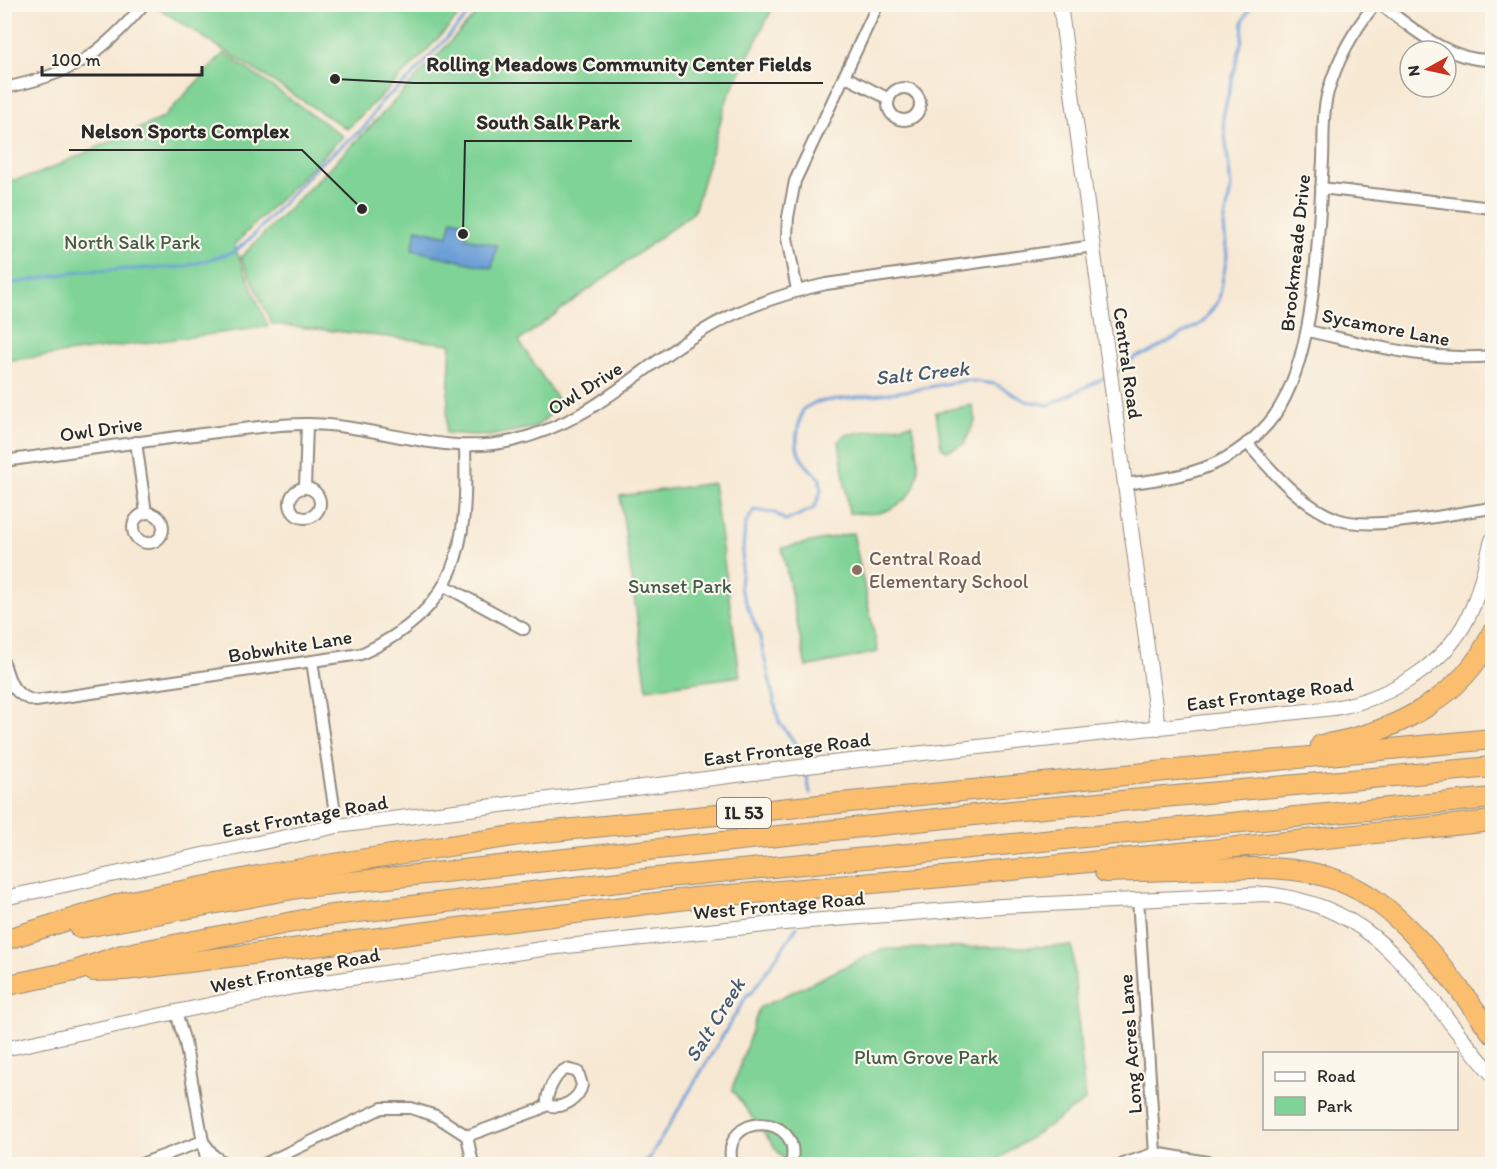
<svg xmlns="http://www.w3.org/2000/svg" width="1497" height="1169" font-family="Itim,sans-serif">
<rect width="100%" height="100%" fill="#fbf7ec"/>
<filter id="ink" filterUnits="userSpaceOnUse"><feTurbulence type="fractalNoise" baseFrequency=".0167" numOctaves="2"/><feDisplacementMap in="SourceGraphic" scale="12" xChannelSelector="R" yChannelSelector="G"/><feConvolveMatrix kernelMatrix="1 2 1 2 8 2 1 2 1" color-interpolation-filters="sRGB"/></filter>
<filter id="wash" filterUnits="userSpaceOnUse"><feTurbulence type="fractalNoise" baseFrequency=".008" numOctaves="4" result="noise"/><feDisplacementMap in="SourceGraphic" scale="24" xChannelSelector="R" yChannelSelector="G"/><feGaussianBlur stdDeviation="1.35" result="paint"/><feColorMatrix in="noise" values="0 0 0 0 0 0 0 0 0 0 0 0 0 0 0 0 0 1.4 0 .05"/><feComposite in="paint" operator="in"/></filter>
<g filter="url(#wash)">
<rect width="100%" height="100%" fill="#f7e8d3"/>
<g fill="#7fd396" stroke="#557f60" stroke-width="1.5">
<path d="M153 5H469L415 63 347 129Z"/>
<path d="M485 5H774L727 99 694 212 519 341 561 405 536 427 489 436 446 433 451 344 272 324 241 257 366 131Z"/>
<path d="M224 53 343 136 234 245 268 327 5 361V182L38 174 163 118Z"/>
<path d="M972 405 975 421 964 444 947 451 941 446 936 412Z"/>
<path d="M912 424C921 461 927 498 882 512 872 515 859 513 849 513L839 441 844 435Z"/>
<path d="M713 483 740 676 647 689 620 496Z"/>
<path d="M853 533 878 652 806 667 782 548Z"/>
<path d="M1072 946 1085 1101 991 1164H787L732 1090 759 1008 882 949Z"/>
</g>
<path fill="#6c9fd7" stroke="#4c6581" stroke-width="1.5" d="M452 219 469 223 466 238 497 245 492 268 412 250 417 229 448 236Z"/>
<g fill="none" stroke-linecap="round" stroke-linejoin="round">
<g stroke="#6c9fd7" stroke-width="3">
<path d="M4 285 82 271 183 267 234 252 252 237 317 166 364 128 382 101 408 80 478 4"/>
<path d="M1115 373 1124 369 1135 357 1148 353 1202 323 1219 300 1227 256 1224 226 1231 187 1223 116 1242 40 1243 21 1252 4"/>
<path d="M804 761 803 753 779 722 759 634 740 588 745 525 754 510 775 513 786 521 814 508 821 492 820 478C792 456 793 442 803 409L816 402 914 390 966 380 995 384 1026 401 1049 405 1106 377"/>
<path d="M806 771 810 793"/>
<path d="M805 917 818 894"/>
<path d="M641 1164 650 1157 747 995 752 992 797 927"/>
</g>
</g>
</g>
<g filter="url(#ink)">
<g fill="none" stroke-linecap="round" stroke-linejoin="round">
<defs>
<g id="minor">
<path d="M1380 4C1413 29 1450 62 1492 60"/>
<path d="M844 76 889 99"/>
<circle cx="904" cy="104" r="16"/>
<path d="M4 88C72 74 99 57 144 4"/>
<path d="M1321 188 1492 208"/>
<path d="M797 290 787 238 788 217 795 181 878 4"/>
<path d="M1308 331C1370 345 1428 362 1492 356"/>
<path d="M136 442 146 513"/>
<path d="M1247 443C1273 472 1300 505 1337 519 1371 532 1454 513 1492 508"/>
<path d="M4 461C70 452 136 442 202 434 237 430 271 424 306 424 376 424 442 457 512 441 594 421 631 374 699 333 737 309 782 294 826 284L1093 246"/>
<path d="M1125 484C1153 480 1183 477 1209 466 1232 457 1260 436 1274 416 1317 356 1318 233 1323 160 1324 139 1322 112 1328 92 1337 60 1354 30 1375 4"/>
<circle cx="305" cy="503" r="15"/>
<path d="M305 488 307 424"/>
<circle cx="148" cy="528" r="15"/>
<path d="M445 586 524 629"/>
<path d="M312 661 337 826"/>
<path d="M4 663C10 684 14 696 36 701L361 654C459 608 468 547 465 447"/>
<path d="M176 1013 185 1042 207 1164"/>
<path d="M467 1136 473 1164"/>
<path d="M205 1144 214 1156 226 1164"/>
<path d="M1155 1153 1218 1164"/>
<path d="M141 1164 203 1141"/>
<path d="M264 1164 382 1108H411L436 1116 467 1136 538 1110 547 1105C561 1110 579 1100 582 1085L578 1072 566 1069C555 1074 546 1093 547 1105"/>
<path d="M732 1164C719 1110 805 1112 791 1164"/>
<path d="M1123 1164 1155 1153 1138 899"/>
</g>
<g id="tertiary">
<path d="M1060 4 1158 728"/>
<path d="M4 898 337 826 823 764 1334 708C1391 698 1451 663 1473 606 1481 585 1486 562 1492 540"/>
<path d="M4 1049 293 987 548 948 784 923 1001 906 1266 894C1387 907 1420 993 1492 1074"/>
</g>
<g id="motorway">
<path d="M1321 745C1388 735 1464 699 1492 633"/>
<path d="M1105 872C1140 871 1175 870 1209 869 1270 867 1328 864 1379 903 1425 938 1458 988 1492 1033"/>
<path d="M80 928 304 887 1011 811 1492 767"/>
<path d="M4 940 126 902 263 875 533 833 1492 739"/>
<path d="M93 971 125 970 695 898 943 877 1492 821"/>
<path d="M4 986 75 971 122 955 324 916 636 880 1492 798"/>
</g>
</defs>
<use href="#minor" stroke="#918a7f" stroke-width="14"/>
<use href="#tertiary" stroke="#918a7f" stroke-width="16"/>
<use href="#motorway" stroke="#918a7f" stroke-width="22"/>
<use href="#minor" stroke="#fff" stroke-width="10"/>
<use href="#tertiary" stroke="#fff" stroke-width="14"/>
<use href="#motorway" stroke="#fbbe6e" stroke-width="20"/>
</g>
</g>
<circle fill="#8d6e63" stroke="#fbf7ec" stroke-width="2" cx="857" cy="570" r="6"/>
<g text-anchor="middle" stroke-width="4.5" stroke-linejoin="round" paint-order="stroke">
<rect fill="#fbf7ec" stroke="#696865" stroke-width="1.5" x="717" y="798" width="54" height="30" rx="4.5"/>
<g font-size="18" font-weight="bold" fill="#2b2b2b">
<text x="744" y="819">IL 53</text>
</g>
<g font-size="20" fill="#445d4b" stroke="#fbf7ec">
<text x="132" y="249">North Salk Park</text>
<text x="680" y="593">Sunset Park</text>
<text x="926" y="1064">Plum Grove Park</text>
</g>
<g font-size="20" fill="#2b2b2b" stroke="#fbf7ec">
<text transform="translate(1295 253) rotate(-84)" y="7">Brookmeade Drive</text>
<text transform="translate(1386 327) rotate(11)" y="7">Sycamore Lane</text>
<text transform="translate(1128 363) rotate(82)" y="7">Central Road</text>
<text transform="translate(585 388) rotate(-32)" y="7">Owl Drive</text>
<text transform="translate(101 429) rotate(-8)" y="7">Owl Drive</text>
<text transform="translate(290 646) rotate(-9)" y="7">Bobwhite Lane</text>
<text transform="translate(1270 694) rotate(-7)" y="7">East Frontage Road</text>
<text transform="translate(787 749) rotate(-7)" y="7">East Frontage Road</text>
<text transform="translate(305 816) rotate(-10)" y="7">East Frontage Road</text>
<text transform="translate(779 905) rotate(-5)" y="7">West Frontage Road</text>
<text transform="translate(295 970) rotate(-11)" y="7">West Frontage Road</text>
<text transform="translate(1130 1044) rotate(-94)" y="7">Long Acres Lane</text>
</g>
<g font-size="20" fill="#785e54" stroke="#fbf7ec" text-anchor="start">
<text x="869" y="565">Central Road<tspan x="869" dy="23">Elementary School</tspan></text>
</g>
<g font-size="21" font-style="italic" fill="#455970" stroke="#fbf7ec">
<text transform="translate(922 373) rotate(-6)" y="7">Salt Creek</text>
<text transform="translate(715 1020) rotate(-58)" y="7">Salt Creek</text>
</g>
</g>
<path fill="none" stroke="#2b2b2b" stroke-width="2" d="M335 79L414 83H823M463 234L465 141H632M362 209L302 150H69"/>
<g fill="#2b2b2b" stroke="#fbf7ec" stroke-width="2">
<circle cx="335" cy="79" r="6"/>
<circle cx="463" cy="234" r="6"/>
<circle cx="362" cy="209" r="6"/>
</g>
<g font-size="21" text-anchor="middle" font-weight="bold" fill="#2b2b2b" stroke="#fbf7ec" stroke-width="4.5" stroke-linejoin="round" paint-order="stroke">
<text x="619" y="71">Rolling Meadows Community Center Fields</text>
<text x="548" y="129">South Salk Park</text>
<text x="185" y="138">Nelson Sports Complex</text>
</g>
<rect width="1497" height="1169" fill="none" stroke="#fbf7ec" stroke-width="24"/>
<rect x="1263" y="1052" width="195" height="78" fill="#fbf7ec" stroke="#a8a59f" stroke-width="1.5"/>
<rect x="1275" y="1072" width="30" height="9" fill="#ffffff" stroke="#a8a59f" stroke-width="1.5"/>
<text x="1317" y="1082" font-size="18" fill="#2b2b2b">Road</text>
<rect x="1275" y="1097" width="30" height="18" fill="#7fd396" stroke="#a8a59f" stroke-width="1.5"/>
<text x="1317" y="1112" font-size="18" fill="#2b2b2b">Park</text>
<g transform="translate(1428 69) rotate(262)"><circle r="28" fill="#fbf7ec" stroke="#a8a59f" stroke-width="1.5"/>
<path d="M0-4.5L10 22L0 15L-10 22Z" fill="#c8321e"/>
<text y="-9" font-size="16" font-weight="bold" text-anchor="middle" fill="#2b2b2b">N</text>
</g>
<path d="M42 66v9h160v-9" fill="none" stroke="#2b2b2b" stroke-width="3"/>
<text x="51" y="66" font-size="18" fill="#2b2b2b" stroke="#fbf7ec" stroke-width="4.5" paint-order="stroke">100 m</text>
</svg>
